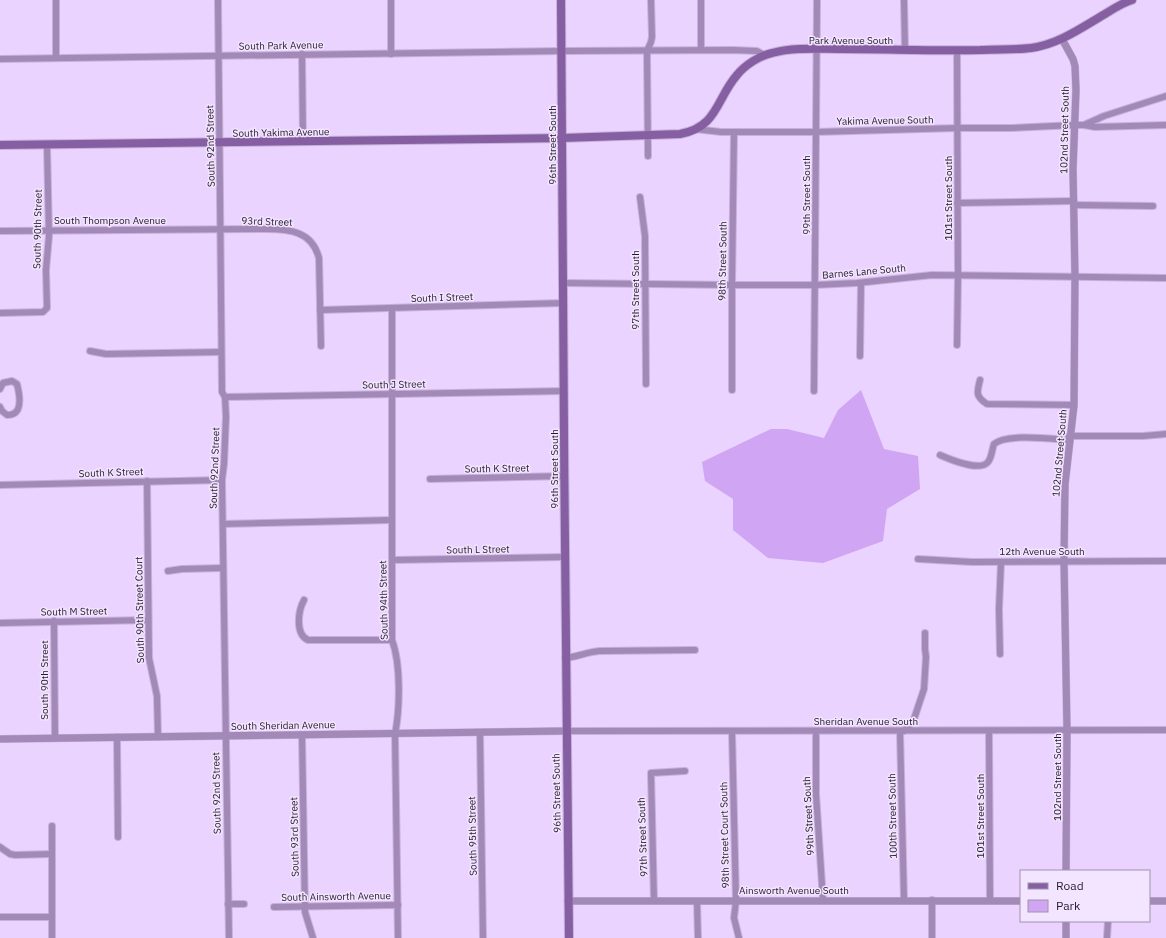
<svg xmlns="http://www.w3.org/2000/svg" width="1166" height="938" font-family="'IBM Plex Sans',sans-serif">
<rect width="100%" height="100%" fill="#ead3ff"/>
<path fill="#d0a5f3" d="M861 390 884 449 918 456 920 489 887 509 883 541 823 563 768 558 733 530V499L705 481 702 462 771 429H787L824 438 838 410Z"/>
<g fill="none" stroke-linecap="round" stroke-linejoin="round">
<defs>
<g id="minor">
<path d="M56 0V58"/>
<path d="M218 0 222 392 225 397 226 417 224 464 222 480 229 938"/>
<path d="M904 0 905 50"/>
<path d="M701 50V0"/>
<path d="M302 54 303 141"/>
<path d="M391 54V0"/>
<path d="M0 59 562 51 733 50 757 51 764 55"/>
<path d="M1084 125 1104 116 1166 96"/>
<path d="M695 129 721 132H816L958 128H1011L1075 125H1084L1095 127 1166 125"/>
<path d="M648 156 647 51 651 42 652 37 651 0"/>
<path d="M640 197 645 236 646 384"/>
<path d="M957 203 1074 201"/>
<path d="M1074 205 1153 206"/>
<path d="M0 231 266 229C289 229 312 231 319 258L321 346"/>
<path d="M564 283 732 285H815L857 283 932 275 1166 278"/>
<path d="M392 309V640C401 664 400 709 395 734L398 938"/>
<path d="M320 310 564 303"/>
<path d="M0 313 43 312 47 308 46 270 49 236 47 145"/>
<path d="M957 345 958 275 957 51"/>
<path d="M90 351 106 354 221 352"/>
<path d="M860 356 861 283"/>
<path d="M980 380C977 392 975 396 987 404L1074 405"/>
<path d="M0 389 3 383 12 381 17 384C19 392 23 410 13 414 11 415 9 415 7 415L2 411 0 407"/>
<path d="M732 390V285L734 132"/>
<path d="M814 391 817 0"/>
<path d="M225 397 564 391"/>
<path d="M1069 436H1143L1166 434"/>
<path d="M940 455C949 459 980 472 988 462 992 457 992 449 994 444 1007 433 1052 439 1069 440"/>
<path d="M430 479 564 476"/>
<path d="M147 481 149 658 157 696 158 737"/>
<path d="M0 485 222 480"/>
<path d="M223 524 392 520"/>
<path d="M918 559 972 562 1166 561"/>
<path d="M393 560 564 557"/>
<path d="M168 571 182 569 223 568"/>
<path d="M304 600C298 611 295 634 308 640H392"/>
<path d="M54 621 55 738"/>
<path d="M0 623 148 620"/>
<path d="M1000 654 999 609 1001 562"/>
<path d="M565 658C577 657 587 652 599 651L695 650"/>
<path d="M565 731 1166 730"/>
<path d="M732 731 736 901 734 918 739 938"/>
<path d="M816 731V794L823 900"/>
<path d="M900 731 904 900"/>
<path d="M904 731 913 722 924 689 926 657 925 649V633"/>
<path d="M989 731 990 901"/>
<path d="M480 733 483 938"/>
<path d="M302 735 305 912 313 938"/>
<path d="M117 737 118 837"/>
<path d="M0 847 10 854 15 855 52 854"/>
<path d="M654 901 651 773 685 771"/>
<path d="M697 901 698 938"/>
<path d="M228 904H244"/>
<path d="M274 907 398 905"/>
<path d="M0 917H52"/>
<path d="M52 938V826"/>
<path d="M932 938V900"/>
<path d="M1107 938 1108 921"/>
</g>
<g id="tertiary">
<path d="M1062 39 1073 59 1075 66 1076 90 1073 169 1075 277 1074 405 1065 484 1064 561 1067 731 1066 871"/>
<path d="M0 739 565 731"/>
<path d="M568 901H1021"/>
<path d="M1149 901H1166"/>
<path d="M1066 938V921"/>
</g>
<g id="secondary">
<path d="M561 0C564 313 564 625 569 938"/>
<path d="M0 145 562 138 680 134C718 127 716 99 737 75 745 65 759 56 772 53 793 47 819 49 841 49 887 49 934 51 980 50 997 49 1015 50 1031 48 1059 44 1081 28 1105 14 1113 9 1122 3 1132 0"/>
</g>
</defs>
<use href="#minor" stroke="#c6b2d9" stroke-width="8"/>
<use href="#tertiary" stroke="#c6b2d9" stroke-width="8"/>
<use href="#secondary" stroke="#c6b2d9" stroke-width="10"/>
<use href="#minor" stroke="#a289b7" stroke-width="6"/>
<use href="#tertiary" stroke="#a289b7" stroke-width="7"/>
<use href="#secondary" stroke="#855fa2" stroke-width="8"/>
</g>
<g text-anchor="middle" stroke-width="3" stroke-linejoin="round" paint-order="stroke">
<g font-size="10" fill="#241b2b" stroke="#f3e4ff">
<text x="851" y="44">Park Avenue South</text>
<text transform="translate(281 45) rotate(-1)" y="4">South Park Avenue</text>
<text transform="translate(885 120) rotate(-1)" y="4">Yakima Avenue South</text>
<text transform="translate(1064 130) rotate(-89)" y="4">102nd Street South</text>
<text transform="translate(281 132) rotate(-1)" y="4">South Yakima Avenue</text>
<text transform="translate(552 145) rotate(-90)" y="4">96th Street South</text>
<text transform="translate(210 146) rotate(-91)" y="4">South 92nd Street</text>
<text transform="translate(806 195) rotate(-90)" y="4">99th Street South</text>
<text transform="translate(948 198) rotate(-90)" y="4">101st Street South</text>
<text x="110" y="224">South Thompson Avenue</text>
<text transform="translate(267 221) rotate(2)" y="4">93rd Street</text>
<text transform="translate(37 229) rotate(-89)" y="4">South 90th Street</text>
<text transform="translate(722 261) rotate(-89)" y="4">98th Street South</text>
<text transform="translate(864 271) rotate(-5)" y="4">Barnes Lane South</text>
<text transform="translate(635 290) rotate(-90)" y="4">97th Street South</text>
<text transform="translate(442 297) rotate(-2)" y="4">South I Street</text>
<text transform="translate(394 384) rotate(-1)" y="4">South J Street</text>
<text transform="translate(1059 453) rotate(-85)" y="4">102nd Street South</text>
<text transform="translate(214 468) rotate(-88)" y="4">South 92nd Street</text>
<text transform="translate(497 468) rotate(-1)" y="4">South K Street</text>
<text transform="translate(554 469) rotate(-90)" y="4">96th Street South</text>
<text transform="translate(111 472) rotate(-2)" y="4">South K Street</text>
<text transform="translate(478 549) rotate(-1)" y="4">South L Street</text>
<text x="1042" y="555">12th Avenue South</text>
<text transform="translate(383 600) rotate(-91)" y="4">South 94th Street</text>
<text transform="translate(139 610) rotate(-91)" y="4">South 90th Street Court</text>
<text transform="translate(74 611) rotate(-1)" y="4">South M Street</text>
<text transform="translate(44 680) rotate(-90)" y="4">South 90th Street</text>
<text x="866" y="725">Sheridan Avenue South</text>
<text transform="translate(283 725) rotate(-1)" y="4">South Sheridan Avenue</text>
<text transform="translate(1057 777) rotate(-90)" y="4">102nd Street South</text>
<text transform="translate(216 793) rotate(-91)" y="4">South 92nd Street</text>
<text transform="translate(556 793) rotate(-91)" y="4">96th Street South</text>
<text transform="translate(808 816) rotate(-93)" y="4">99th Street South</text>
<text transform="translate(892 816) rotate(-91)" y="4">100th Street South</text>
<text transform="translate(980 816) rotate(-90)" y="4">101st Street South</text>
<text transform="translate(724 835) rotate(-91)" y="4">98th Street Court South</text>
<text transform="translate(472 836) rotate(-91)" y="4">South 95th Street</text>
<text transform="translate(294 837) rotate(-91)" y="4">South 93rd Street</text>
<text transform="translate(642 837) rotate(-92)" y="4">97th Street South</text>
<text x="794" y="894">Ainsworth Avenue South</text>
<text transform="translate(336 896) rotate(-1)" y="4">South Ainsworth Avenue</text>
</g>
</g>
<rect x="1020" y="870" width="130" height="52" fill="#f3e4ff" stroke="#a094aa"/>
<rect x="1028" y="883" width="20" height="6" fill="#855fa2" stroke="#a094aa"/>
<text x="1056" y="890" font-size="12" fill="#241b2b">Road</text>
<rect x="1028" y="900" width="20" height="12" fill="#d0a5f3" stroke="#a094aa"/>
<text x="1056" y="910" font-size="12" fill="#241b2b">Park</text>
</svg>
